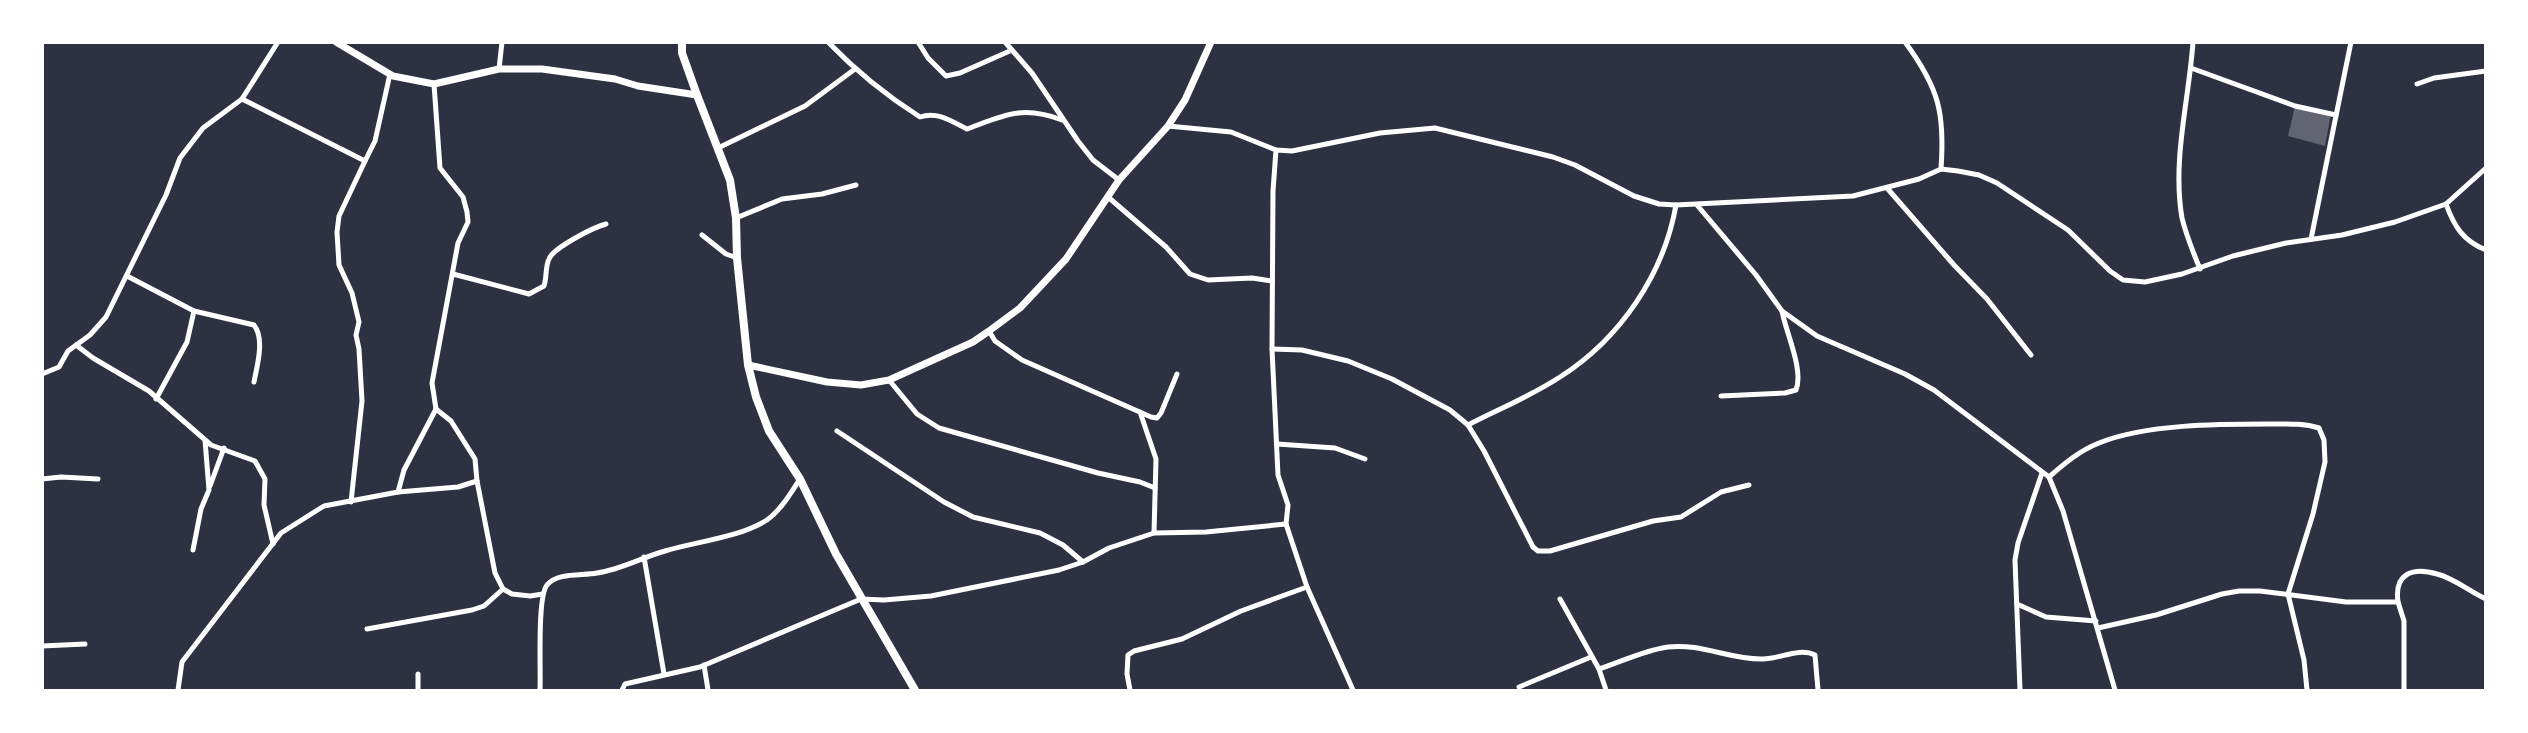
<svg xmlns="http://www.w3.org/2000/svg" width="2528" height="733" font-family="'Crimson Pro',serif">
<rect width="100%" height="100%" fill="#2d3142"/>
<path fill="#626471" d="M2295 106 2331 114 2325 146 2288 136Z"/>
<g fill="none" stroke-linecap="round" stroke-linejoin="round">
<g stroke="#fff" stroke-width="5">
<path d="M918 42 928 58 946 76 960 73 1012 50"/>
<path d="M1005 42 1032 73 1078 141 1093 160 1119 180"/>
<path d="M1905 42C1939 88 1945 113 1941 169"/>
<path d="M2193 42C2189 100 2172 160 2182 218 2186 235 2193 252 2200 269"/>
<path d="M829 43C857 72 887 96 920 117 937 111 951 121 967 129 1005 115 1022 105 1062 120"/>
<path d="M2191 68 2295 106 2336 115"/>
<path d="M499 69 502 42"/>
<path d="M434 84 440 168 463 197 467 212 468 222 458 243 432 383 436 409 451 421 475 459 477 481 495 573 503 589 512 594 530 596 543 594"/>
<path d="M2417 84 2434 78 2486 71"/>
<path d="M242 99 365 161 339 216 337 232 339 265 352 293 359 322 356 335 359 349 362 401 351 502"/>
<path d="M1168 126 1231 132 1276 150 1292 151 1380 133 1435 128 1553 157 1575 165 1634 196 1659 204 1676 205 1853 196 1919 179 1941 169 1958 171 1979 175 1997 183 2068 230 2110 271 2123 280 2145 282 2182 274 2233 256 2286 243 2342 235 2395 222 2446 204 2486 168"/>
<path d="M718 148 805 106 855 69"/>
<path d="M1276 150 1273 191 1272 349 1278 475 1288 505 1286 524 1307 587 1353 690"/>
<path d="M365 161 375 141 390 74"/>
<path d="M1887 188 1954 265 1987 299 2031 355"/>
<path d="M1108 197 1166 247 1190 274 1208 280 1252 278 1272 281"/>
<path d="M2446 204C2454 226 2463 241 2486 250"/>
<path d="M1697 205 1756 275 1782 311 1817 336 1905 374 1934 390 2049 477 2063 511 2115 690"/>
<path d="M736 218 782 199 822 194 856 185"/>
<path d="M702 235 726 254 737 258"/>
<path d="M2311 239 2351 42"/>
<path d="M453 274 529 294 544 286C547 277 545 267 549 259 553 248 594 227 606 224"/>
<path d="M127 276 194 311 254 325C265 339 257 366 254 382"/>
<path d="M989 331 995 341 1022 360 1151 417 1157 418 1161 413 1177 374"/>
<path d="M76 345 93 358 149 391 211 445 255 461 265 479 264 505 273 544"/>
<path d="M1272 349 1302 350 1348 361 1392 379 1450 410 1468 425 1484 451 1533 547 1538 551H1550L1653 521 1681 517 1721 492 1749 485"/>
<path d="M42 374 59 367 68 351 90 335 106 317 166 195 180 158 203 128 242 99 278 42"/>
<path d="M889 380 917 414 939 428 1098 473 1140 482 1155 488"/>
<path d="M1721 396 1785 393 1796 390C1804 370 1786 333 1782 311"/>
<path d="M156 399 187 342 194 311"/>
<path d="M1140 412 1156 459 1154 533"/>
<path d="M1468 425C1499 409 1531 396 1560 377 1620 339 1664 274 1676 205"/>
<path d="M837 431 944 502 973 517 1040 533 1063 545 1083 562"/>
<path d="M1277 444 1335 448 1365 459"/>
<path d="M2049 477C2065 463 2079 451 2099 443 2146 424 2219 424 2269 424 2286 424 2303 423 2319 428L2324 440 2325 462 2313 514 2288 594 2304 660 2307 690"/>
<path d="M42 479 61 477 98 479"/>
<path d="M210 486 224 448"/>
<path d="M398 492 404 470 436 409"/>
<path d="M193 550 201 509 209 490 205 440"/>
<path d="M644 557 664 674"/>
<path d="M1560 599 1599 669 1606 690"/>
<path d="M2398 602 2404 621V690"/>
<path d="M2017 604 2046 617 2096 621"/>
<path d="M2098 628 2156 615 2222 594 2239 591H2260L2346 602H2398C2394 573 2413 567 2437 574 2454 578 2470 592 2486 599"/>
<path d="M367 629 472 610 484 606 503 589"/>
<path d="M42 646 85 644"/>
<path d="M704 665 708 690"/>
<path d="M1599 669C1621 662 1645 650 1668 647 1701 643 1731 660 1763 659 1780 659 1799 647 1815 655L1818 690"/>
<path d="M418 674V690"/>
<path d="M1519 687 1591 657"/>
<path d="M178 690 182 662 281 533 324 506 398 492 458 487 477 481"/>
<path d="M540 690C541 672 537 597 547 585 557 572 583 576 597 573 620 570 643 557 665 551 698 541 738 538 767 520 781 510 790 494 800 479"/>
<path d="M622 690 625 684 700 667 861 599 884 600 931 596 1059 570 1083 562 1109 548 1154 533 1206 532 1286 524"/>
<path d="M1130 690 1127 674 1128 655 1134 651 1182 639 1241 611 1307 587"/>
<path d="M2020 690 2015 560 2018 543 2042 473"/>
</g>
<g stroke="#fff" stroke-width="7">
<path d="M336 42 393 76 434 84 499 69H542L615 79 638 86 697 95"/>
<path d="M748 365 827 382 861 385 889 380 973 342 989 331 1020 308 1066 259 1119 180 1168 126 1185 100 1211 42"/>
</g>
<path stroke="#fff" stroke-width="8" d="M682 42V53L697 95 730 180 736 218 737 258 748 365 756 397 769 431 800 479 836 554 915 690"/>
</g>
<rect width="2528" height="733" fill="none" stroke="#ffffff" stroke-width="88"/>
</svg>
